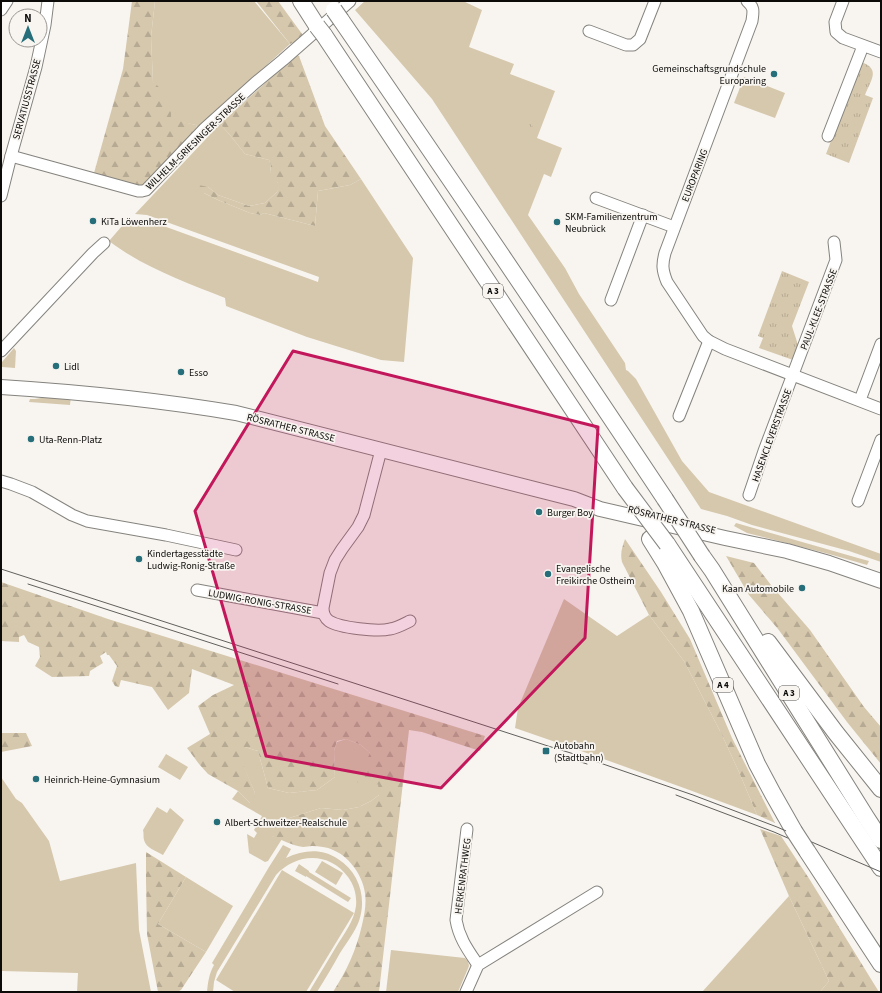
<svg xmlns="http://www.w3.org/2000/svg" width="882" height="993" font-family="'Source Sans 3',sans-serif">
<defs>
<pattern id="forest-firs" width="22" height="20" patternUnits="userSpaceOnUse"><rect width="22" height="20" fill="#d6c8ad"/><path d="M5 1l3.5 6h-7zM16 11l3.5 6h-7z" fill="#b6aa94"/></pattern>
<pattern id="park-tufts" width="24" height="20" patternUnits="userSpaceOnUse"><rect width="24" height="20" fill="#d6c8ad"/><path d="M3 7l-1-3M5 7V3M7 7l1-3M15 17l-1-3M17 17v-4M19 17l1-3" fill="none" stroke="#b6aa94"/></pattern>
</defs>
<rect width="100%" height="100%" fill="#f8f5f0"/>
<g fill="#d6c8ad">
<path d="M155 1H254L290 44 197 128 196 125 171 120 153 82 151 37Z"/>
<path d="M365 1H463L482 10 469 47 514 64 510 74 555 91 537 138 562 148 551 177 544 174 528 215 565 268 579 294 625 363 626 370 628 371 636 379 682 461 709 492 881 554V562L849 551 752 525 727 516 701 509 432 99 355 10Z"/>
<path d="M744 77 785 93 775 118 734 103Z"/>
<path d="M220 124 230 135 245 154 269 160 271 166 270 172 280 186 277 192 265 203 249 206 218 195 208 187 204 193 218 200 250 213 260 215 264 213 315 226 318 191 350 185 361 179 413 258 404 362 381 360 307 337 226 306 225 298C185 282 143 267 109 241L128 219 147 220 318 282 319 277 147 215 135 214Z"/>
<path d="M14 348 16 351 15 368 2 367V362Z"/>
<path d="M53 396H71L70 405 29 402 30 399H35Z"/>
<path d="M736 523 858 558 869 561 867 565 829 554 747 533 734 526Z"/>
<path d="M564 599 617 636 649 615 684 661 721 733 739 772 757 815C677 785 596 756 515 728L518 708Z"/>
<path d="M346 739 361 745 370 753 379 783V795L371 801 359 807 343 810 321 808 283 820 275 823 272 836 282 839 268 861 265 862 249 853 247 834 254 838 257 833 254 830 262 816 232 799 238 791 250 803 255 793 235 747H245L258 751 268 788 289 793 317 790 335 777 334 751 337 742Z"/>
<path d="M166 754 188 767 180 780 158 767Z"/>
<path d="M1 777 16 799 22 803 49 841 60 881 136 863 139 930 151 992H77L78 973 1 971Z"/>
<path d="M157 807 167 813 170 808 184 820 163 855C156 851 146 848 144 840 143 836 144 834 143 830Z"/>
<path d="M283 845 291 849 286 858C304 850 321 848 338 859 359 872 367 898 359 921 355 932 347 942 340 953 333 966 325 979 317 992H309C318 977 327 962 336 947 344 934 354 921 356 906 357 895 354 885 348 877 329 851 296 853 276 875L217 972 214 982 213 992H207C208 982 209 974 214 965L212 963 269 867Z"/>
<path d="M322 861 343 873 336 885 315 872Z"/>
<path d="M299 864 309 871V872L351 898 348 902 306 876V877L295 871Z"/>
<path d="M282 870 354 913 306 992H235L216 980Z"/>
<path d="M186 877 233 906 206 952 158 924Z"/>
<path d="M789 896 829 981 820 992H702Z"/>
<path d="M391 950 465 958 468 961 469 966 458 992H386Z"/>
</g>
<g fill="url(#forest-firs)">
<path d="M132 1H155L151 37 153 82C166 92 172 103 171 119L196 125 197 128 144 186 138 187 94 173 123 69Z"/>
<path d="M256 1H278L305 38 290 44Z"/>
<path d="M296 55 299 56 325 126 361 179 350 185 318 191 315 226 264 213 260 215 250 213 218 200 204 193 196 186 199 185 208 187 218 195 249 206 265 203 277 192 279 186 277 182 273 181 270 172 271 166 269 160 245 154 230 135 220 124Z"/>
<path d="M625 539 661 592 690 639 732 738 775 823 757 815 739 772 721 733 684 661 649 615 622 562C620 553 622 548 625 539Z"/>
<path d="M726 556 754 563 771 585 810 630 864 707 881 727V764L847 722 778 629 749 595Z"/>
<path d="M1 582 108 619 485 736 480 751 422 732 409 730 379 992H333C347 970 356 951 362 925 367 904 368 889 356 870 350 861 343 854 333 850 327 847 319 846 312 846 309 846 306 847 303 847 292 846 281 839 271 836L275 823 283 820 321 808 343 810 359 807 371 801 379 795 378 784 370 789 357 782 370 753 361 745 346 739 337 741 334 751 335 777 317 790 289 793 268 788 258 751 245 747H236L255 793 254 803H250L238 791 208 774 199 764 187 748 210 734 198 706 213 695 234 685 192 669 189 693 168 710 152 687 121 680 119 687 115 686 112 681 117 666 109 655H107L106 652 100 656 103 663 90 671 89 676 52 677 35 666 40 657 39 647 28 642 24 635 19 637V642L1 641Z"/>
<path d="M1 732 2 733H26L32 746 1 752Z"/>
<path d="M760 829 781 836 810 880 879 992H820L829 981 789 896Z"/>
<path d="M146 852 186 877 158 924 206 952 181 990 177 992H158L147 934 146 881Z"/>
</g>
<g fill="url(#park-tufts)">
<path d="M861 62C881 69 871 80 865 95L873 98 849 163 826 154Z"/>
<path d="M526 116 533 127 524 133 517 122Z"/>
<path d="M782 271 809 282 792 326 798 345 793 360 759 348 763 338 758 336Z"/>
</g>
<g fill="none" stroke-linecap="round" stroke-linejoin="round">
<defs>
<g id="minor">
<path d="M747 1C755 8 753 12 752 21L665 253C662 264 662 270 667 282L703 336 709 341 725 349 881 409"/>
<path d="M843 1 835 22 836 32 843 38 881 52"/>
<path d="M1 10 7 1"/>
<path d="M589 31 626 45H633L640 39 655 1"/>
<path d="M828 136 863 46"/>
<path d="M11 156 138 191H142L146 190 205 128 255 83 283 60 350 1"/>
<path d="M1 196 11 156 36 67 45 25 48 1"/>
<path d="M596 198 674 227"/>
<path d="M611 300 643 215"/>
<path d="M1 351 93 253 104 243"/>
<path d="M860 400 881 344"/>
<path d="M679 416 709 341"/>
<path d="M381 450 364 515 358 527 342 549 335 560 330 573 323 608C323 613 325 618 329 621 340 628 378 632 390 629 397 628 404 624 410 621"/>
<path d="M1 481 11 484 32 492 72 515 87 521 166 535 236 550"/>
<path d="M749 495 764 451 836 260 834 242"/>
<path d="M858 501 881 440"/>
<path d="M197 590 323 613"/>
<path d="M467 829 456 920C459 938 468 950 478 965"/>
<path d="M466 992 478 965 597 892"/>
</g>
<path id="major" d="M1 387C79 392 159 400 236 413L574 499 600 509 725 538 787 551 829 563 881 581"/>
<g id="highway">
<path d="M301 1 317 26"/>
<path d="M341 20C450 178 558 338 665 499"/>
<path d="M324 35 625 488"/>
<path d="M650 539 665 563 691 611 757 764 773 794 794 831"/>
<path d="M667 544 881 868"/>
<path d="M702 556 712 570 866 817 881 840"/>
<path d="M768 642 836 733 881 789"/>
<path d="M807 851 881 964"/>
</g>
</defs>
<use href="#minor" stroke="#85837e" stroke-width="13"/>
<use href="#major" stroke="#85837e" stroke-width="16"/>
<use href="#highway" stroke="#85837e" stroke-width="18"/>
<use href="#minor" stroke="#fff" stroke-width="11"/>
<use href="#major" stroke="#fff" stroke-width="14"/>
<use href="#highway" stroke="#fff" stroke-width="16"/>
<g stroke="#61605d" stroke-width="1">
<path d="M1 569 289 662 548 746 574 754 693 795 777 827 881 872"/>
<path d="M28 584 338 684"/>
<path d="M559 755 587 764"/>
<path d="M676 795 774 832 797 842"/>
</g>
<defs>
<g id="highway-bridge">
<path d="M334 10 341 20"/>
<path d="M317 26 324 35"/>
<path d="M625 488 667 544"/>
<path d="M665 499 702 556"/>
<path d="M794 831 807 851"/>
</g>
</defs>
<use href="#highway-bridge" stroke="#85837e" stroke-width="18" stroke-linecap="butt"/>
<use href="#highway-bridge" stroke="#fff" stroke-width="16"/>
</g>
<path fill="#c2185b" fill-opacity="0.2" stroke="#c2185b" stroke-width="3" stroke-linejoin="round" d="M293 351 598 427 585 638 441 788 266 756 195 511Z"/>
<g fill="#266e79" stroke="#f8f5f0" stroke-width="1.5">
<circle cx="774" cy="74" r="4"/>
<circle cx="93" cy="221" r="4"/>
<circle cx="557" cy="222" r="4"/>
<circle cx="56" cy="366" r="4"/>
<circle cx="181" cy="372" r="4"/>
<circle cx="31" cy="439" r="4"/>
<circle cx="539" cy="512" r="4"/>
<circle cx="139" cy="559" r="4"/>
<circle cx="548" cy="574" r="4"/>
<circle cx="802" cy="588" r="4"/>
<rect x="542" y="747" width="8" height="8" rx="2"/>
<circle cx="36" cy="779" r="4"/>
<circle cx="217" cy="822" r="4"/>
</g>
<g text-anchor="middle" stroke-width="3.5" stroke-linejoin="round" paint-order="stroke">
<g fill="#f8f5f0" stroke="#53514f" stroke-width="1">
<rect x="483" y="284" width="20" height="14" rx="3"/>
<rect x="713" y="678" width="20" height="14" rx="3"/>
<rect x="779" y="686" width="20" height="14" rx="3"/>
</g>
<g font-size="9" font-weight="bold" fill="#0c0b0a">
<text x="493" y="294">A 3</text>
<text x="723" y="688">A 4</text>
<text x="789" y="696">A 3</text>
</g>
<g font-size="10" fill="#0c0b0a" stroke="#f8f5f0" text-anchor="start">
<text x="766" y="72" text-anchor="end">Gemeinschaftsgrundschule<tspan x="766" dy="12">Europaring</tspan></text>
<text x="565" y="220">SKM-Familienzentrum<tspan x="565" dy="12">Neubrück</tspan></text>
<text x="101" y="225">KiTa Löwenherz</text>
<text x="64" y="370">Lidl</text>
<text x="189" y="376">Esso</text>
<text x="39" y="443">Uta-Renn-Platz</text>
<text x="547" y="516">Burger Boy</text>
<text x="147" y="557">Kindertagesstädte<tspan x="147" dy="12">Ludwig-Ronig-Straße</tspan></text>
<text x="556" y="572">Evangelische<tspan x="556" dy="12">Freikirche Ostheim</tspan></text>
<text x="794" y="592" text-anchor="end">Kaan Automobile</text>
<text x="554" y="749">Autobahn<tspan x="554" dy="12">(Stadtbahn)</tspan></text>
<text x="44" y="783">Heinrich-Heine-Gymnasium</text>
<text x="225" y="826">Albert-Schweitzer-Realschule</text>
</g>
<g font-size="10" fill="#0c0b0a" stroke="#f8f5f0">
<text transform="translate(26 99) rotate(-75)" y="4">SERVATIUSSTRASSE</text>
<text transform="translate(195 141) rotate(-44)" y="4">WILHELM-GRIESINGER-STRASSE</text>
<text transform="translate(694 175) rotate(-69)" y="4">EUROPARING</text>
<text transform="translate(818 309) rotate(-69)" y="4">PAUL-KLEE-STRASSE</text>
<text transform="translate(291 427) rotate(14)" y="4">RÖSRATHER STRASSE</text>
<text transform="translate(771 435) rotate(-70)" y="4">HASENCLEVERSTRASSE</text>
<text transform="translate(672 519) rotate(14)" y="4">RÖSRATHER STRASSE</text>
<text transform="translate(260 601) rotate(10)" y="4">LUDWIG-RONIG-STRASSE</text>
<text transform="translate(462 876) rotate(-83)" y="4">HERKENRATHWEG</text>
</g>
</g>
<rect width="882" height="993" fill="none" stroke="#0c0b0a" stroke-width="4"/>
<g transform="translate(28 28)"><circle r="19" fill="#f8f5f0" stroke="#9a9794"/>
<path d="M0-3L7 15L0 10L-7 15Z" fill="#266e79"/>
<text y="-6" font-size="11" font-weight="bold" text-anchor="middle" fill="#0c0b0a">N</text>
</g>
</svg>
